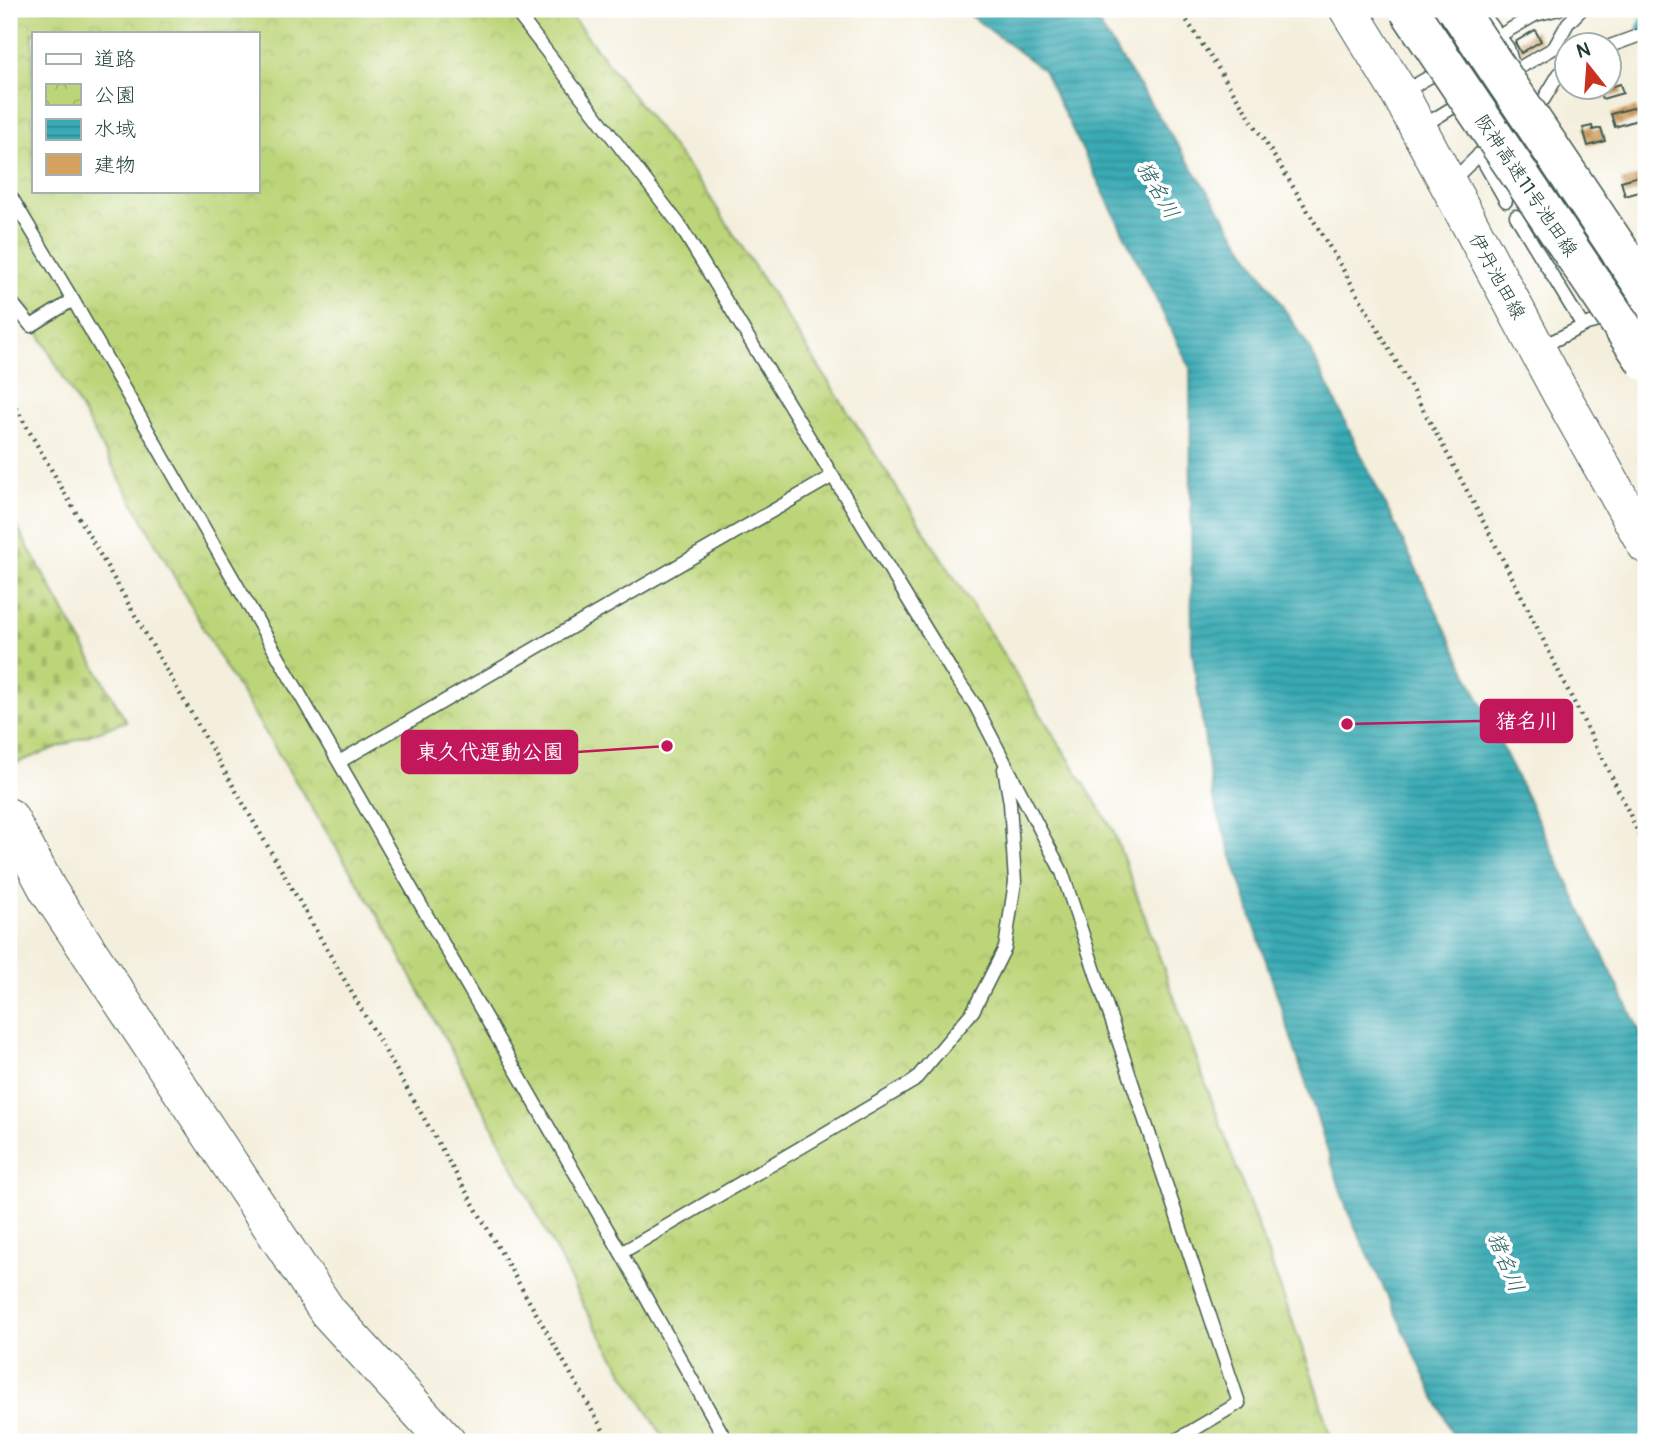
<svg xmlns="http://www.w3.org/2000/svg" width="1655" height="1451" font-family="Pangolin,'Klee One',sans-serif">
<defs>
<pattern id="cemetery-stones" width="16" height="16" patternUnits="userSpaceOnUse" patternTransform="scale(1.75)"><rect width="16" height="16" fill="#bdd579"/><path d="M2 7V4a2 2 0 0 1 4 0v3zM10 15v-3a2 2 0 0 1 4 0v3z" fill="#a2b869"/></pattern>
<pattern id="park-crowns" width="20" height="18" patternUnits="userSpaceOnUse" patternTransform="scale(1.75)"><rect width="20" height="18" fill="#bdd579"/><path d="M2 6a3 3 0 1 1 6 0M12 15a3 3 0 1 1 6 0" fill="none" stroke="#a2b869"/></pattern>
<pattern id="water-rules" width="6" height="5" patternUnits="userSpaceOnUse" patternTransform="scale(1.75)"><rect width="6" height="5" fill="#39aab4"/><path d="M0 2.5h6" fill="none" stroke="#2f8c93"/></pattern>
<pattern id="building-cross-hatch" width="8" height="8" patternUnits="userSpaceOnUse" patternTransform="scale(1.75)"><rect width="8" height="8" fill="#d4a25e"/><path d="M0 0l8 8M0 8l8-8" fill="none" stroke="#ab854e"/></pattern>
</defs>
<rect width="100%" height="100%" fill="#fff"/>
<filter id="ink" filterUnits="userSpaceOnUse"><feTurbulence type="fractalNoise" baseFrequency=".0143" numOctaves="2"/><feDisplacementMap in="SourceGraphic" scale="14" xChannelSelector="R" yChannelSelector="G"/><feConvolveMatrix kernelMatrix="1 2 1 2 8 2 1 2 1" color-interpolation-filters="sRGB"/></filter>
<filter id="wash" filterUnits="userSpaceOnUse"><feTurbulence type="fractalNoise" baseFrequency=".00686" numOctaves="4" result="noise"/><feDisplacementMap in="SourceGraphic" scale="28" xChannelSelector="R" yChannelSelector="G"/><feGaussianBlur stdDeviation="1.57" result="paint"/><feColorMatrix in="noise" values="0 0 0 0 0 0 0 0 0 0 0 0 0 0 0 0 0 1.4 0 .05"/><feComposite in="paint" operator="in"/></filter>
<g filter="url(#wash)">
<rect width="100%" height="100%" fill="#f4efdd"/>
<path fill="url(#cemetery-stones)" stroke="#6e8956" stroke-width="2" d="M9 513 126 721 11 765 9 760Z"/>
<path fill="url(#park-crowns)" stroke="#6e8956" stroke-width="2" fill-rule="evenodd" d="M9 9H566L704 188 995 641 1113 830 1312 1375 1332 1442H666L587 1312 494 1129 379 917 222 662 9 280ZM33 33H257V191H33Z"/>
<path fill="url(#water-rules)" stroke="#2c7474" stroke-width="2" d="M962 9H1089L1309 347 1646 1044V1442H1456L1347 1210 1213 798 1192 650 1190 368 1043 70Z"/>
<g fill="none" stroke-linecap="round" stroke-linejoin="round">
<path stroke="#39aab4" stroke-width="9" d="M1641 28 1646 19"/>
</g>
<g id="blocks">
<g fill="url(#building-cross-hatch)">
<path d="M1535 30 1541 41 1521 53 1515 42Z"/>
<path d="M1620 84 1623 93 1602 99 1599 90Z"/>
<path d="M1636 107 1640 119 1615 127 1611 114Z"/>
<path d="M1592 126 1593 130 1601 128 1605 141 1588 146 1583 128Z"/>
<path d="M1646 174V190L1625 196 1621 181Z"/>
</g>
</g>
</g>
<g filter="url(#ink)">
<use href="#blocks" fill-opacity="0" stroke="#3f584d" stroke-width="2"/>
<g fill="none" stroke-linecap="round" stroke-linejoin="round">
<defs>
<g id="lane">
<path d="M514 9 679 224 954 675 975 705 1062 872 1239 1403 1173 1442"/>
<path d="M1482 12 1508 48 1514 68"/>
<path d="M1485 44 1535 15 1559 9"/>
<path d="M1610 46 1646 33"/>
<path d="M1505 76 1554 48 1568 23 1582 9"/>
<path d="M1403 92 1445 68"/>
<path d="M1529 112 1544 99 1559 74 1568 66"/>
<path d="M1421 127 1465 100"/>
<path d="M1479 154 1506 201"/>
<path d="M1451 182 1493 141"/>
<path d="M9 193 73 300 621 1253 727 1442"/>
<path d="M1516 216 1583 326"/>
<path d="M9 299 31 326 73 300"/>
<path d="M1541 347 1587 324 1646 308"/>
<path d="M339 762 831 477"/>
<path d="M621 1253 914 1081 973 1011 1005 948 1015 882 1010 803 1004 769"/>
</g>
<g id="secondary">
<path d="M1348 9 1400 94 1560 392 1646 545"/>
<path d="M9 817 48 890 328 1312 447 1442"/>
</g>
</defs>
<use href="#lane" stroke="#3f584d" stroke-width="15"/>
<use href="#secondary" stroke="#3f584d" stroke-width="39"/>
<g stroke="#3f584d" stroke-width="4.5" stroke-dasharray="2 5" stroke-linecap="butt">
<path d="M1179 9C1320 220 1447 441 1558 670 1587 730 1620 789 1646 851"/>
<path d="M9 396 610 1442"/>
</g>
<use href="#lane" stroke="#fff" stroke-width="12"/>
<use href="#secondary" stroke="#fff" stroke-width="37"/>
<defs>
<g id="highway-bridge">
<path d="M1408 9 1646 362"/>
<path d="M1457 9 1646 290"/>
</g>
</defs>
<use href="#highway-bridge" stroke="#3f584d" stroke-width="41" stroke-linecap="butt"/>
<use href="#highway-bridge" stroke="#fff" stroke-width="38"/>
</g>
</g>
<g text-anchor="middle" stroke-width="7" stroke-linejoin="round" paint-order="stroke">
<g font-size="19" fill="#1f3d34" stroke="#fff">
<text transform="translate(1527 185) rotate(56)" y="7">阪神高速11号池田線</text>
<text transform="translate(1498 276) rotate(61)" y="7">伊丹池田線</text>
</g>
<g font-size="21" font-style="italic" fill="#286361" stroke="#fff">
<text transform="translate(1158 190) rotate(60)" y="7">猪名川</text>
<text transform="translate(1506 1262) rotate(68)" y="7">猪名川</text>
</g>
</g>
<path fill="none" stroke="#c2185b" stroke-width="2.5" d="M1347 724L1481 721M667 746L577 752"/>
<g fill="#c2185b" stroke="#fff" stroke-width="2.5">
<circle cx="1347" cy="724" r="7"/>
<circle cx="667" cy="746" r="7"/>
</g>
<g fill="#c2185b" stroke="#c2185b" stroke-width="2.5">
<rect x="1481" y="700" width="91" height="42" rx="7"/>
<rect x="402" y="731" width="175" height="42" rx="7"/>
</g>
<g font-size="21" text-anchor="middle" font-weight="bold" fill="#fff">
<text x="1527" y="728">猪名川</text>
<text x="490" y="759">東久代運動公園</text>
</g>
<rect width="1655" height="1451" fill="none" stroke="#fff" stroke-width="35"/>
<rect x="32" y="32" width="228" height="161" fill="#ffffff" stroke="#a5b1ae" stroke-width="2"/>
<rect x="46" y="54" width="35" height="10" fill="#ffffff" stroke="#a5b1ae" stroke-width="2"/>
<text x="94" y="66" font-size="21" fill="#1f3d34">道路</text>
<rect x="46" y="84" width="35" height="21" fill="url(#park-crowns)" stroke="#a5b1ae" stroke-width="2"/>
<text x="94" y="102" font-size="21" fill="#1f3d34">公園</text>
<rect x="46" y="119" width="35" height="21" fill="url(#water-rules)" stroke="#a5b1ae" stroke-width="2"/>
<text x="94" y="136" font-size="21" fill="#1f3d34">水域</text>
<rect x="46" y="154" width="35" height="21" fill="#d4a25e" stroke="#a5b1ae" stroke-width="2"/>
<text x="94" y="172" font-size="21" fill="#1f3d34">建物</text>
<g transform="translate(1588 66) rotate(343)"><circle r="33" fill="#ffffff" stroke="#a5b1ae" stroke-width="2"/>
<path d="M0-5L12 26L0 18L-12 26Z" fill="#c8321e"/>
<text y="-10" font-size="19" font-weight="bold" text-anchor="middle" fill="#1f3d34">N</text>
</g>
</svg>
